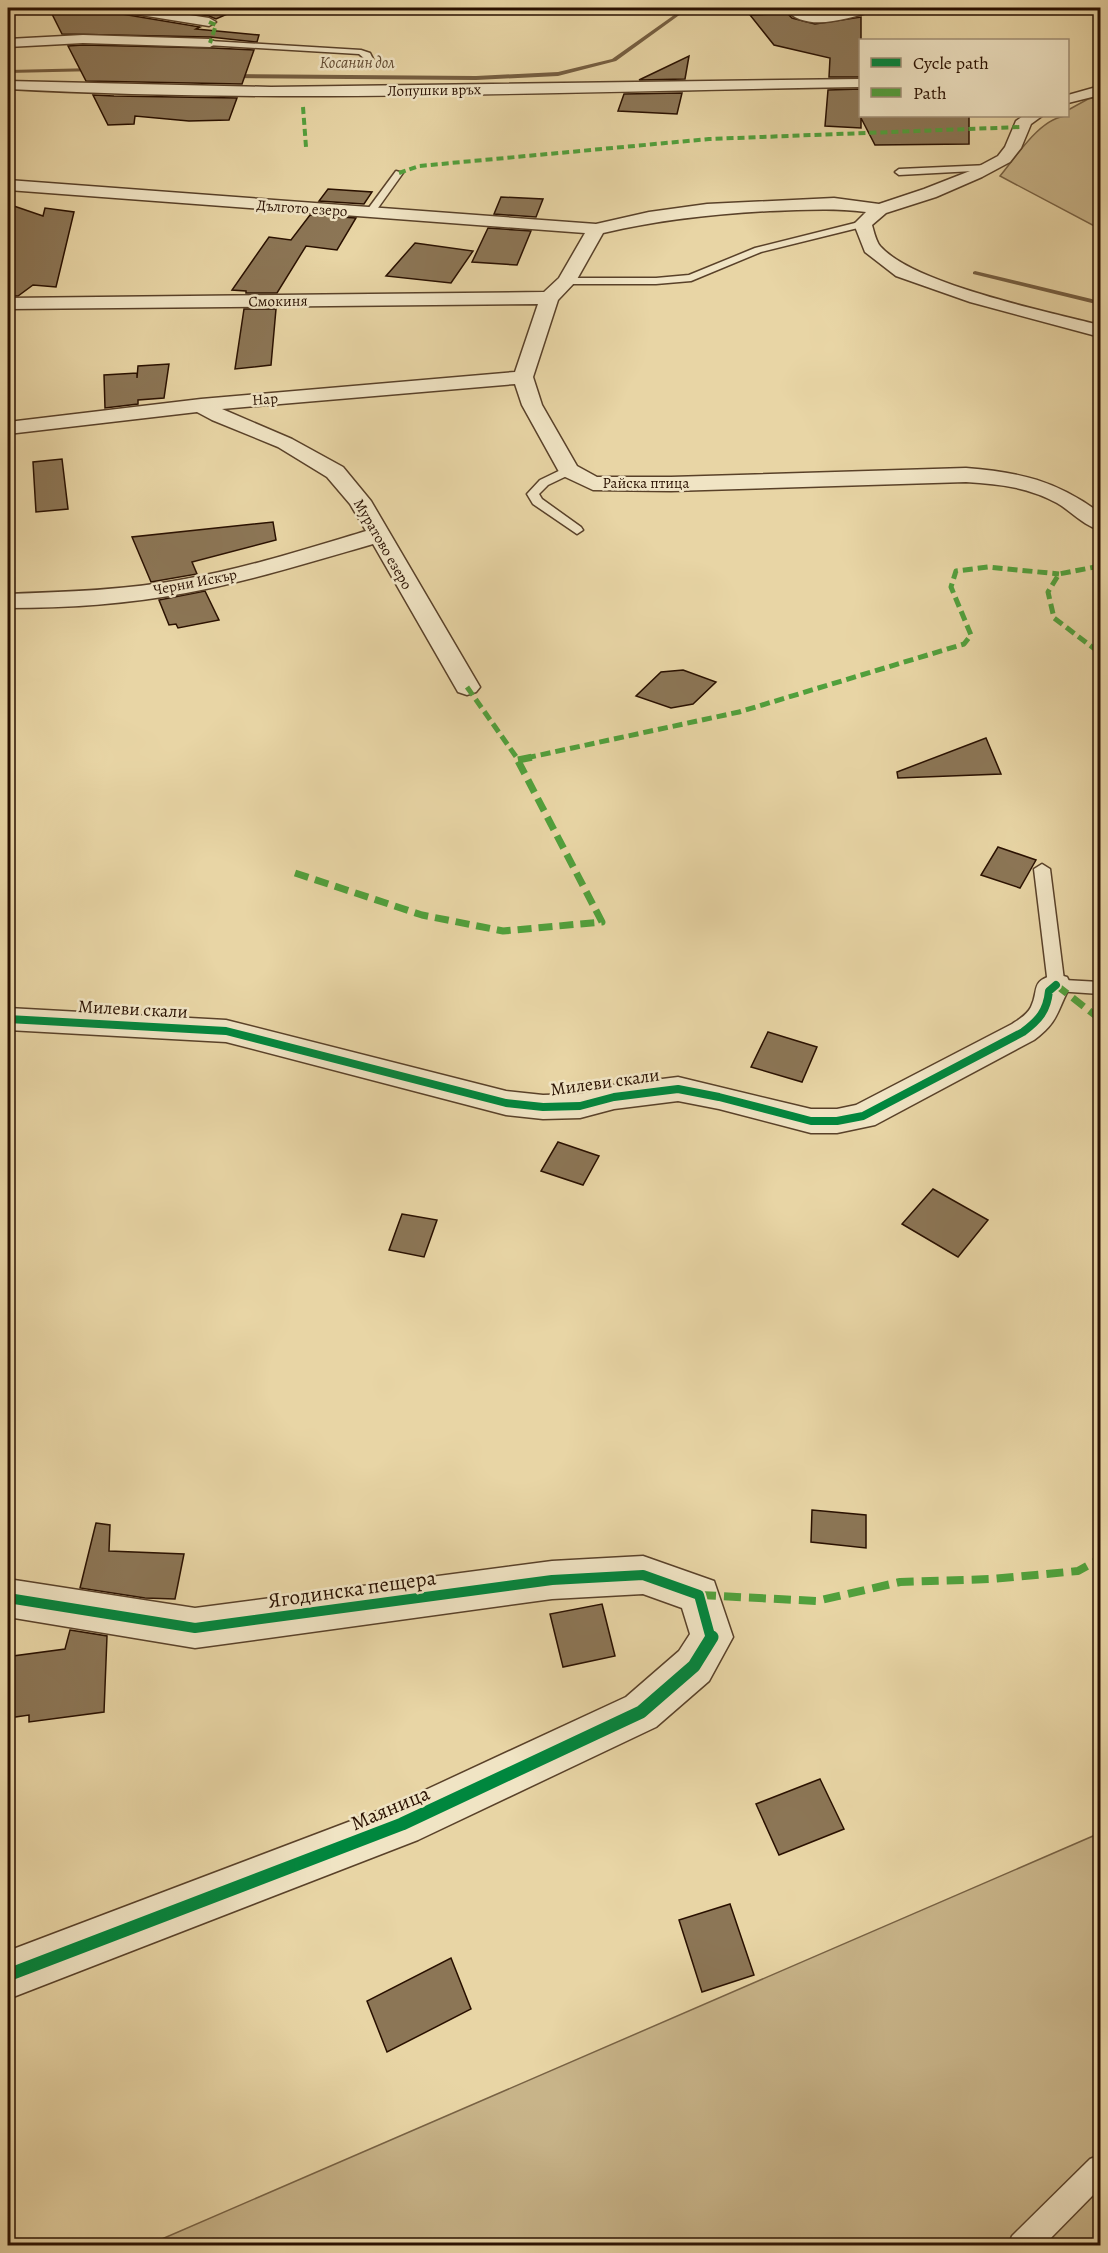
<svg xmlns="http://www.w3.org/2000/svg" width="1108" height="2253" font-family="Alegreya,serif">
<rect width="100%" height="100%" fill="#e8d5a5"/>
<filter id="stains"><feTurbulence type="fractalNoise" baseFrequency=".00333" numOctaves="4"/><feColorMatrix values="0 0 0 0 .2 0 0 0 0 .09 0 0 0 0 .02 0 0 0 .5 -.17"/></filter>
<radialGradient id="worn" r=".72"><stop offset=".6" stop-color="#630" stop-opacity="0"/><stop offset="1" stop-color="#630" stop-opacity=".3"/></radialGradient>
<g fill="#c8b489" stroke="#786244" stroke-width="1.5">
<path d="M1100 96V229L1000 176C1016 157 1041 116 1068 116V110L1088 99Z"/>
<path d="M1100 1833V2245H148Z"/>
</g>
<g fill="none" stroke-linecap="round" stroke-linejoin="round">
<g fill="#755e41" fill-rule="evenodd">
<path d="M684 8H689L616 61 558 76 476 80 230 78 227 76 230 74 476 76 558 72 612 59Z"/>
<path d="M96 68 98 71 8 73V70Z"/>
<path d="M975 271 1100 301V305L973 274V272Z"/>
</g>
</g>
<g fill="#8c7656" stroke="#291000" stroke-width="1.5">
<path d="M49 8H113L122 14 200 27 196 29 259 35 257 42 210 37 62 34Z"/>
<path d="M156 8H241L216 19 209 16Z"/>
<path d="M768 8H782L792 18 815 24 861 17V77H829L830 58 774 45 750 15 774 14Z"/>
<path d="M83 45 213 48 254 50 242 84 86 81 68 46Z"/>
<path d="M689 56 685 79 639 80Z"/>
<path d="M861 89V116H969V144L875 145 861 118V128L825 126 828 90Z"/>
<path d="M682 93 677 114 618 111 624 94Z"/>
<path d="M93 95 114 96 237 98 229 120 189 121 135 116 134 124 108 125Z"/>
<path d="M328 189 372 192 364 204 319 201Z"/>
<path d="M501 197 543 199 536 217 494 214Z"/>
<path d="M8 204 43 216 45 208 74 212 56 287 33 285 18 296H8Z"/>
<path d="M310 215 356 218 337 250 306 246 277 293H246V291L232 290 269 237 291 240Z"/>
<path d="M488 228 531 231 517 265 472 262Z"/>
<path d="M415 243 473 251 451 283 386 276Z"/>
<path d="M244 309H276L271 365 235 369Z"/>
<path d="M169 364 164 398 138 400V404L105 408 104 375 137 373V378L138 366Z"/>
<path d="M62 459 68 509 36 512 33 462Z"/>
<path d="M273 522 276 540 192 562 197 574 151 582 132 537Z"/>
<path d="M205 591 219 620 178 628 176 624 169 625 159 600Z"/>
<path d="M683 670 716 682 693 704 671 708 636 696 661 672Z"/>
<path d="M986 738 1001 774 898 778 897 772Z"/>
<path d="M998 847 1036 860 1020 888 981 875Z"/>
<path d="M768 1032 817 1047 802 1082 751 1067Z"/>
<path d="M558 1142 599 1156 583 1185 541 1171Z"/>
<path d="M933 1189 988 1220 958 1257 902 1224Z"/>
<path d="M402 1214 437 1220 424 1257 389 1250Z"/>
<path d="M812 1510 866 1515V1548L811 1542Z"/>
<path d="M96 1523 110 1525 109 1551 184 1554 175 1599 145 1598 80 1588Z"/>
<path d="M602 1604 615 1656 563 1667 550 1614Z"/>
<path d="M70 1630 107 1636 104 1712 29 1722V1715L8 1718 13 1656 65 1649Z"/>
<path d="M820 1779 844 1829 779 1855 756 1804Z"/>
<path d="M730 1904 754 1975 702 1992 679 1920Z"/>
<path d="M451 1958 471 2009 387 2052 367 2001Z"/>
</g>
<g fill="none" stroke-linecap="round" stroke-linejoin="round">
<defs>
<g id="lane">
<path d="M210 41 361 50 370 53 373 59 369 68H366L362 66 365 59 359 54 207 45V41Z"/>
<path d="M989 165 993 168 992 170 899 175 895 172 899 169Z"/>
<path d="M396 171 403 173 373 215H367L365 213Z"/>
<path d="M863 221 866 222V226L761 252 691 281 656 284H567L562 281 567 278H656L689 275 755 248Z"/>
<path d="M569 466 573 467V473L548 485 539 494 542 499 581 527 583 530 577 534 533 504 527 494 540 480Z"/>
<path d="M1042 864 1050 869 1064 980 1100 982V994L1056 991 1050 989 1048 985 1034 869Z"/>
<path d="M1100 2155V2188L1043 2246H1008L1012 2236 1090 2159Z"/>
</g>
<g id="street">
<path d="M115 8H144L209 18 216 22 209 26 122 12Z"/>
<path d="M784 8C801 6 803 14 817 14 837 14 856 6 876 8L874 11C847 18 806 34 784 8Z"/>
<path d="M83 35 210 39 217 43 210 47 83 43 8 47V39Z"/>
<path d="M860 79V87C576 91 291 104 8 89V81L271 87Z"/>
<path d="M1100 86V95L1068 103V95Z"/>
<path d="M1023 116H1042L1031 124 1021 148 1010 162 982 177 936 197 886 213 872 225C874 232 876 241 880 246 913 284 1049 312 1100 325V337L970 302 896 276 865 252 854 224 866 212C834 208 803 210 770 211 713 214 659 220 603 233L576 281 558 300 533 377 542 405 577 466 597 477H671L966 468C1019 472 1057 481 1100 513V530C1084 526 1071 511 1057 503 1028 487 999 484 966 482L671 491 593 490 561 475 558 470 522 405 515 384 222 409 292 439 343 467 371 501 480 687 476 692 467 695 458 692 373 544C311 562 250 581 186 593 128 604 67 608 8 608V594C67 592 127 590 185 579 247 568 306 549 366 531L350 504 327 477 278 447 212 420 197 412 8 434V422L201 399 515 372 538 304 8 309V298L544 292 559 278 585 233 8 190V180L596 224 649 212 707 204 834 198 879 204 924 189 970 171 998 156 1005 147 1016 121Z"/>
<path d="M1056 974 1067 977 1071 985C1057 1009 1060 1021 1034 1040L875 1125 837 1133H811L719 1109 678 1101 614 1109 580 1118 543 1119 506 1115 226 1042 8 1030V1008L226 1020 506 1091 543 1095 580 1094 614 1085 678 1077 811 1109H837L856 1105 1012 1024C1018 1020 1027 1015 1031 1007 1040 988 1029 982 1056 974Z"/>
<path d="M643 1556 714 1581 733 1637 709 1681 656 1727 418 1840 8 1999V1951L393 1805 626 1697 679 1651 690 1634 682 1608 643 1594 552 1599 195 1648 8 1617V1579L195 1608 552 1561Z"/>
</g>
</defs>
<use href="#lane" stroke="#594129" stroke-width="3"/>
<use href="#street" stroke="#594129" stroke-width="3"/>
<use href="#lane" fill="#f0e4c4" fill-rule="evenodd"/>
<use href="#street" fill="#f0e4c4" fill-rule="evenodd"/>
<g stroke="#51a03c" stroke-width="4" stroke-dasharray="7 4" stroke-linecap="butt">
<path d="M209 22 216 25 210 43"/>
<path d="M303 107 306 147"/>
<path d="M399 173 419 166 709 139 1021 127"/>
</g>
<g stroke="#51a03c" stroke-width="5" stroke-dasharray="10 5" stroke-linecap="butt">
<path d="M1100 566 1059 574 1048 592 1054 618 1100 653"/>
<path d="M467 687 517 758"/>
<path d="M526 758 739 712 964 644 971 635 951 587 956 571 988 567 1059 574"/>
</g>
<g stroke="#51a03c" stroke-width="7" stroke-dasharray="14 7" stroke-linecap="butt">
<path d="M518 760 533 757"/>
<path d="M295 873 422 915 503 931 602 922 516 757"/>
<path d="M1056 985 1100 1019"/>
</g>
<path stroke="#51a03c" stroke-width="8" stroke-dasharray="17 8" stroke-linecap="butt" d="M699 1595 817 1601 900 1582 992 1579 1078 1571 1100 1559"/>
<defs>
<path id="cycleway-far2" d="M8 1019 226 1031 506 1103 543 1107 580 1106 614 1097 678 1089 719 1097 811 1121H837L863 1116 1023 1032C1039 1020 1047 1011 1049 991L1056 985"/>
<path id="cycleway-far1" d="M8 1598 195 1628 552 1580 643 1575 699 1595 711 1639"/>
<path id="cycleway" d="M8 1975 402 1824 641 1712 694 1666 712 1637"/>
</defs>
<use href="#cycleway-far2" stroke="#f0e4c4" stroke-width="12"/>
<use href="#cycleway-far1" stroke="#f0e4c4" stroke-width="14"/>
<use href="#cycleway" stroke="#f0e4c4" stroke-width="16"/>
<use href="#cycleway-far2" stroke="#00873e" stroke-width="8"/>
<use href="#cycleway-far1" stroke="#00873e" stroke-width="10"/>
<use href="#cycleway" stroke="#00873e" stroke-width="13"/>
</g>
<g text-anchor="middle" stroke-width="5" stroke-linejoin="round" paint-order="stroke">
<g font-size="15" fill="#291000" stroke="#f0e4c4">
<text transform="translate(434 90) rotate(-1)" y="5">Лопушки връх</text>
<text transform="translate(302 208) rotate(4)" y="5">Дългото езеро</text>
<text transform="translate(278 301) rotate(-1)" y="5">Смокиня</text>
<text transform="translate(265 399) rotate(-5)" y="5">Нар</text>
<text x="646" y="488">Райска птица</text>
<text transform="translate(383 544) rotate(60)" y="5">Муратово езеро</text>
<text transform="translate(195 582) rotate(-11)" y="5">Черни Искър</text>
</g>
<g font-size="16" font-style="italic" fill="#624a31" stroke="#f0e4c4">
<text x="357" y="68">Косанин дол</text>
</g>
<g font-size="18" fill="#291000" stroke="#f0e4c4">
<text transform="translate(133 1009) rotate(3)" y="6">Милеви скали</text>
<text transform="translate(605 1082) rotate(-8)" y="6">Милеви скали</text>
</g>
<g font-size="21" fill="#291000" stroke="#f0e4c4">
<text transform="translate(352 1589) rotate(-8)" y="7">Ягодинска пещера</text>
<text transform="translate(390 1808) rotate(-23)" y="7">Маяница</text>
</g>
</g>
<rect width="1108" height="2253" fill="none" stroke="#e8d5a5" stroke-width="30"/>
<rect x="9" y="9" width="1090" height="2235" fill="none" stroke="#291000" stroke-width="3"/>
<rect x="15" y="15" width="1078" height="2223" fill="none" stroke="#291000" stroke-width="1.5"/>
<rect x="859" y="39" width="210" height="78" fill="#f0e4c4" stroke="#a08f76" stroke-width="1.5"/>
<rect x="871" y="58" width="30" height="9" fill="#00873e" stroke="#a08f76" stroke-width="1.5"/>
<text x="913" y="69" font-size="18" fill="#291000">Cycle path</text>
<rect x="871" y="88" width="30" height="9" fill="#51a03c" stroke="#a08f76" stroke-width="1.5"/>
<text x="913" y="99" font-size="18" fill="#291000">Path</text>
<rect width="100%" height="100%" filter="url(#stains)"/>
<rect width="100%" height="100%" fill="url(#worn)"/>
</svg>
